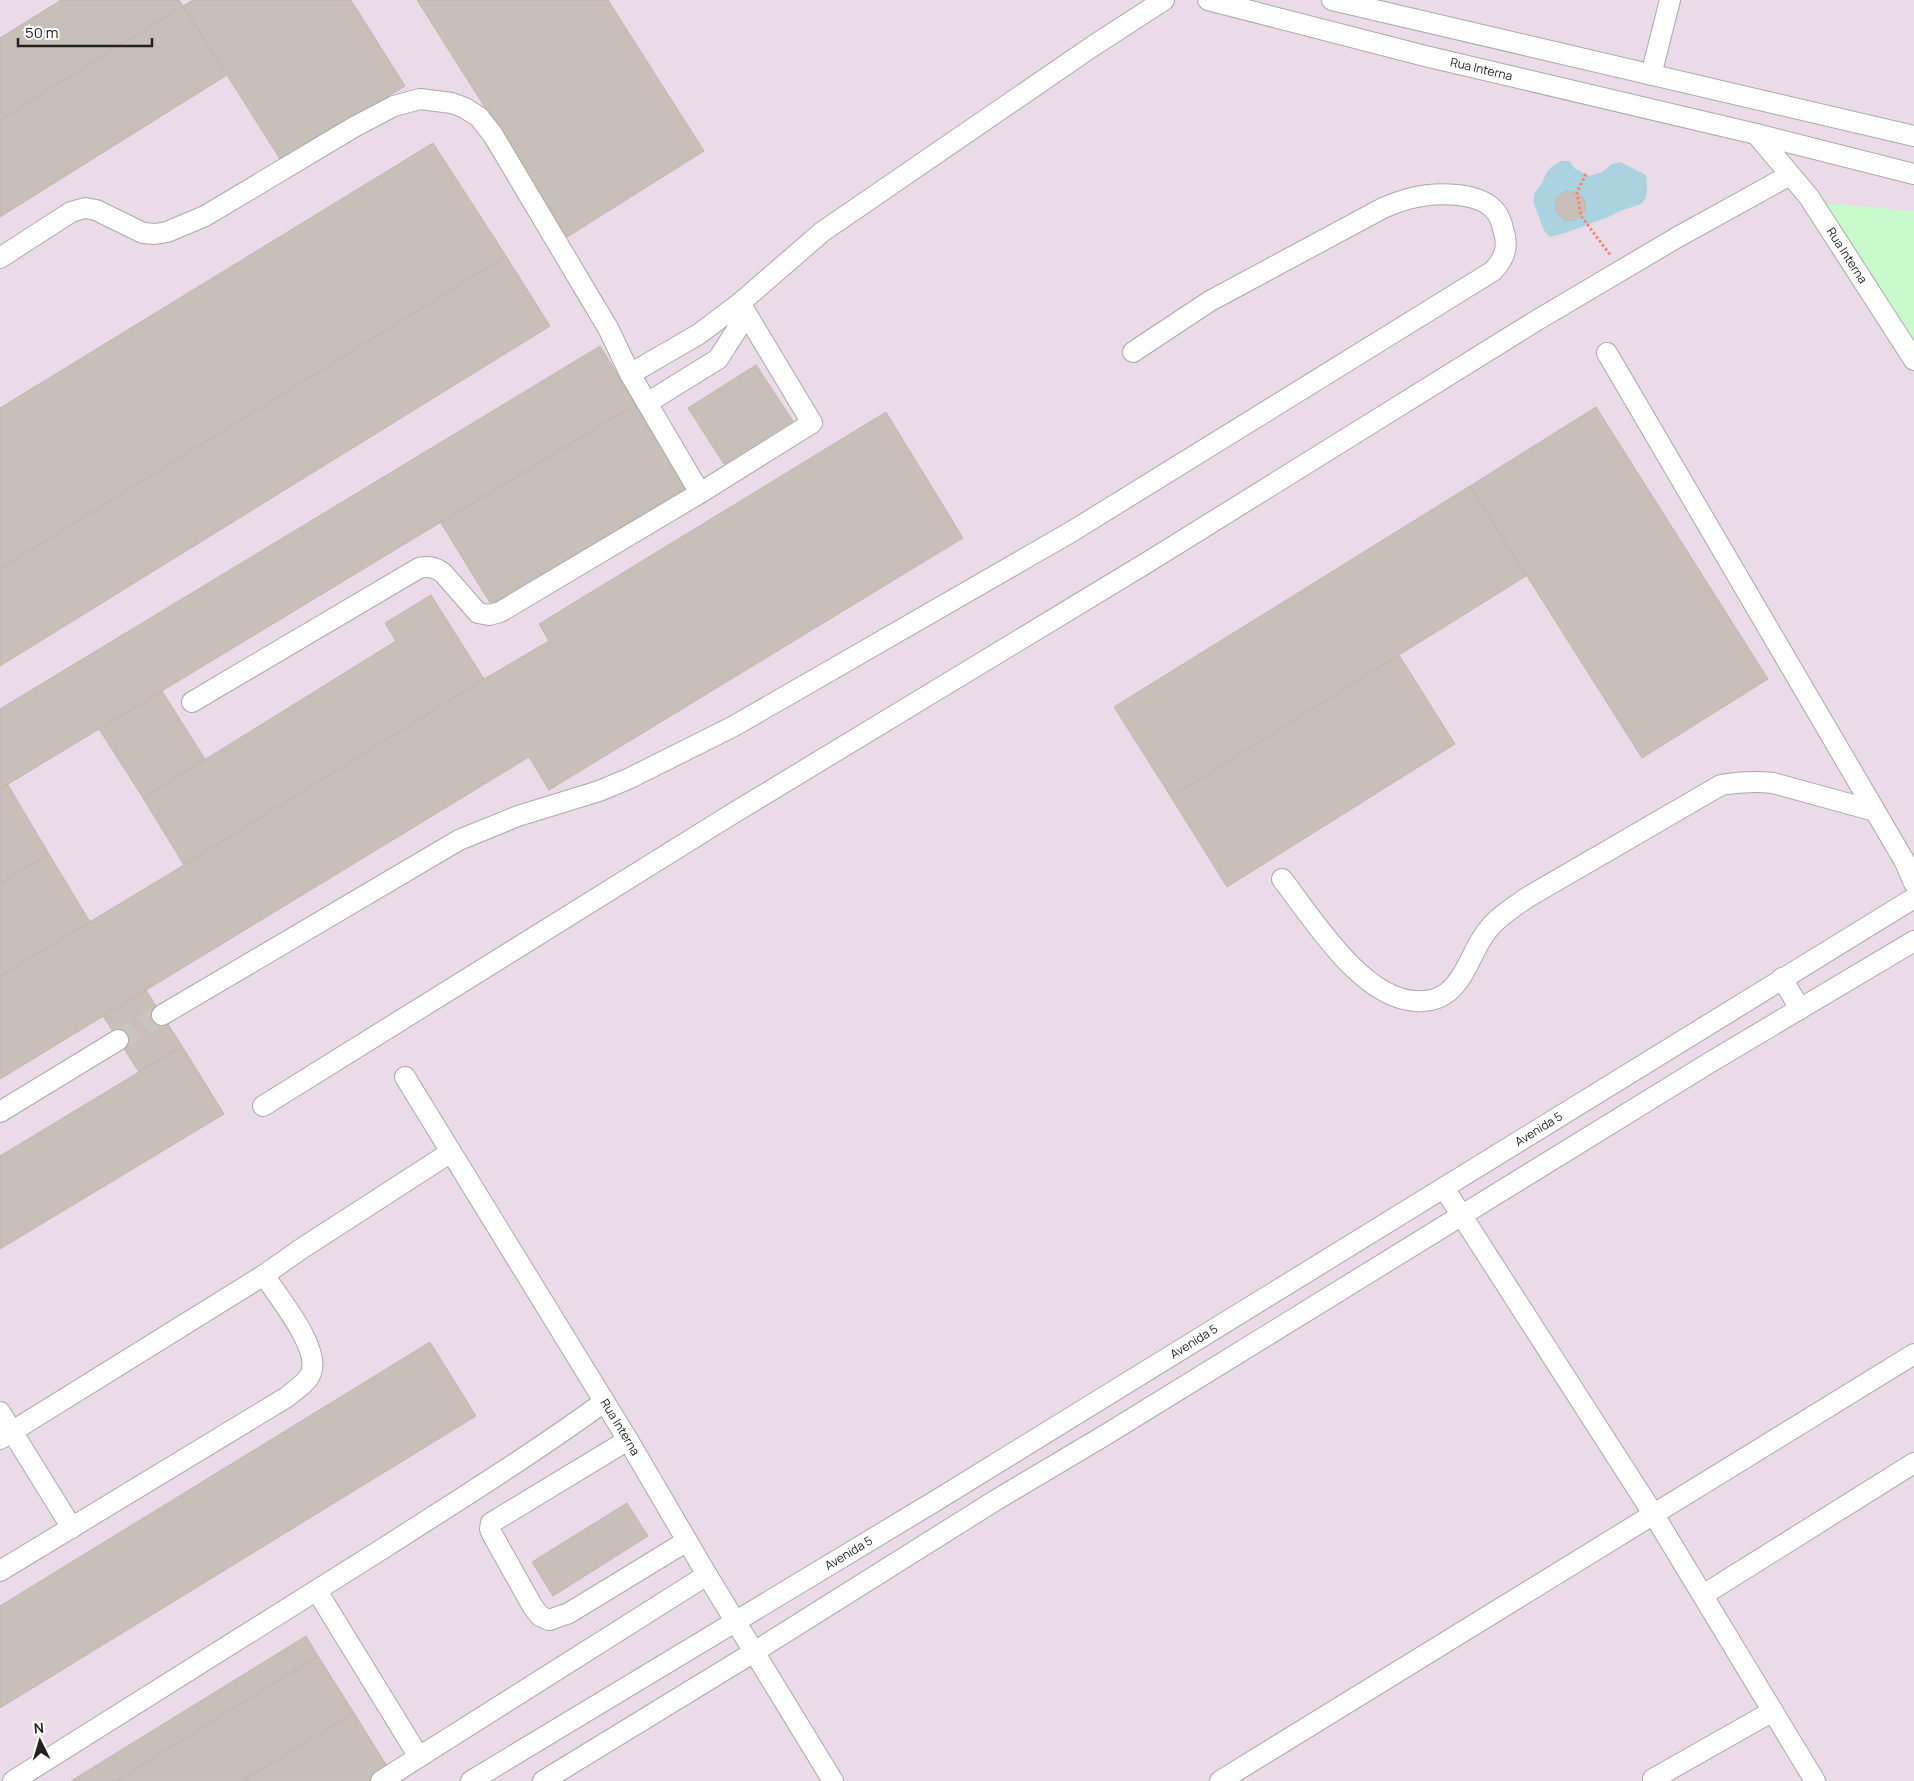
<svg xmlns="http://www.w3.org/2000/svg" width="1914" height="1781" font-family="Manrope,sans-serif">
<rect width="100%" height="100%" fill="#f2efe9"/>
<rect fill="#ebdbe8" x="0" y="0" width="1914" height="1781"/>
<path fill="#c8facc" d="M1820 203 1914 211V348Z"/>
<path fill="#aad3df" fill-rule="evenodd" d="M1561 161H1570L1574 168 1589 176 1602 172 1612 164 1620 162 1646 175C1651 215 1635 200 1611 216L1565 233 1550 237C1543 231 1542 226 1539 217 1536 209 1530 199 1536 191 1538 188 1541 185 1543 181 1547 170 1550 167 1561 161ZM1566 191 1578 193 1585 200V212L1575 220H1564L1556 211V198Z"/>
<g fill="#c7bfb8" stroke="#c4b6ab">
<path d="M61 0H179L183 6 0 120V38Z"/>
<path d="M193 0H351L405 86 282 162 183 6Z"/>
<path d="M417 0H608L704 151 567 237Z"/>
<path d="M183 6 227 75 0 217V120Z"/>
<path d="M433 143 506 256 0 569V408Z"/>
<path d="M1566 191 1578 193 1585 200V212L1575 220H1564L1556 211V198Z"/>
<path d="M506 256 550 326 0 666V569Z"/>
<path d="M600 346 636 404 0 789V709Z"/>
<path d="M756 365 793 421 724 464 688 408Z"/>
<path d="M636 404 687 487 492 606 441 523Z"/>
<path d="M1596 407 1768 679 1642 758 1470 486Z"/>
<path d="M886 412 963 538 549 790 529 757 0 1079V976L184 865 484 679 549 641 539 624Z"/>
<path d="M1470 486 1526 576 1171 797 1114 707Z"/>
<path d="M431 595 484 679 184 865 143 798 396 641 385 623Z"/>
<path d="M1399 655 1455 744 1227 887 1171 797Z"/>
<path d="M162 691 205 759 143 798 99 729Z"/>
<path d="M8 785 49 854 0 883V789Z"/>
<path d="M49 854 90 922 0 976V883Z"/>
<path d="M146 990 182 1046 139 1072 103 1016Z"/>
<path d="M182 1046 224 1114 0 1249V1156Z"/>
<path d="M430 1342 476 1416 0 1708V1606Z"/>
<path d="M627 1503 648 1536 553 1596 532 1562Z"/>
<path d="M306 1636 318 1656 116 1781H71Z"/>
<path d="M318 1656 354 1713 242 1781H116Z"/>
<path d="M354 1713 390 1771 374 1781H242Z"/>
</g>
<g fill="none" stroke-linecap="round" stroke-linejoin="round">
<path stroke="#c8c6c1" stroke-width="20" stroke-dasharray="20 10" stroke-linecap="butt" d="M118 1040 162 1015"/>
<defs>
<g id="minor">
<path id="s1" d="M1208 0 1425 56 1756 134 1914 174"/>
<path d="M1332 0 1914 136"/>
<path d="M1651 75 1670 0"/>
<path id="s2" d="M1756 134 1809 197 1914 360"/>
<path d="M0 258 71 212 85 208 96 210 143 233 155 234 167 232 205 216 354 127 394 106 420 99 452 103 465 108 479 117 493 135 590 298 608 328 630 374 700 493"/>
<path d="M1607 353 1905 862 1914 883"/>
<path d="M630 374 699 334 740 303 822 232 1093 46 1164 0"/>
<path d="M647 403 718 359 738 328 740 303"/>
<path d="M192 702 419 568C429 566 435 567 443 573L478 613 489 615 500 612 700 493 812 423 740 303"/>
<path d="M1282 879C1313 919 1362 999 1416 1001 1428 1002 1438 1000 1448 992 1467 976 1472 950 1487 931 1497 917 1514 907 1528 897L1721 785C1739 782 1755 781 1773 783L1875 811"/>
<path d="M1782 978 1800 1009"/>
<path d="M162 1015 459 840 518 816 599 791 628 779 734 726 1071 532 1493 271C1505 258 1509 247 1503 229 1502 224 1499 216 1496 212 1480 191 1435 192 1412 198 1402 200 1393 204 1383 208L1210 301 1133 352"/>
<path id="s3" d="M405 1077 628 1440 707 1575 833 1781"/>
<path d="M263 1106 732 814 1148 562 1534 322 1676 238 1790 175"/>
<path d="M0 1112 118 1040"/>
<path d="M1444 1188 1654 1515 1815 1781"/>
<path d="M0 1412 72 1528"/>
<path d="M0 1439 264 1275 301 1249 451 1152"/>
<path d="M628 1440 491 1523 490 1529 492 1534 533 1607 540 1616 549 1620 569 1613 687 1541"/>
<path d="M0 1571 287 1397C295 1390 307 1383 311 1373 321 1348 278 1297 264 1275"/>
<path d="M317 1591 419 1757"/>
<path d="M1703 1595 1914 1463"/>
<path d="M1653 1779 1773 1711"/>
<path d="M13 1781C138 1703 263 1625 387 1546 460 1499 534 1453 604 1402"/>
<path d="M381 1781 707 1575"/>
<path id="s4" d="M471 1781 937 1500 1914 898"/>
<path d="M543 1781 754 1652 996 1500 1107 1434 1709 1063 1914 941"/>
<path d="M1220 1781 1914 1354"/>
</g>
</defs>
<use href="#minor" stroke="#a9a9a9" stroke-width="22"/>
<path stroke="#fa8072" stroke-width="3" stroke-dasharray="2.5 2.5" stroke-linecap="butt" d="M1586 174 1577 192 1581 216 1611 256"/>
<use href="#minor" stroke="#fff" stroke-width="20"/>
</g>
<g text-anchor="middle" stroke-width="4" stroke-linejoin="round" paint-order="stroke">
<g font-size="12" fill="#222" stroke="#fff">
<text dy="4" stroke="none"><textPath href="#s1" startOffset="282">Rua Interna</textPath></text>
<text dy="4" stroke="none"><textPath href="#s2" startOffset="152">Rua Interna</textPath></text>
<text dy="4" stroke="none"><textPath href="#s4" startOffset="1251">Avenida 5</textPath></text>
<text dy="4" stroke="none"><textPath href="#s4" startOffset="846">Avenida 5</textPath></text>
<text dy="4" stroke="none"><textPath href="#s3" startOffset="411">Rua Interna</textPath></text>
<text dy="4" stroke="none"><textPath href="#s4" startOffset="441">Avenida 5</textPath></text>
</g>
</g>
<g transform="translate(40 1741) rotate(355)" stroke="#ffffff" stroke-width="4" paint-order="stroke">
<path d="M0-4L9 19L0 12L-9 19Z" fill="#222222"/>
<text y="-8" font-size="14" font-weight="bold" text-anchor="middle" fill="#222222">N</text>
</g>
<path d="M18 38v8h134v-8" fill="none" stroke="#222222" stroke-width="2.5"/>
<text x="25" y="38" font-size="15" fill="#222222" stroke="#ffffff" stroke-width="4" paint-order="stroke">50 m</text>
</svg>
